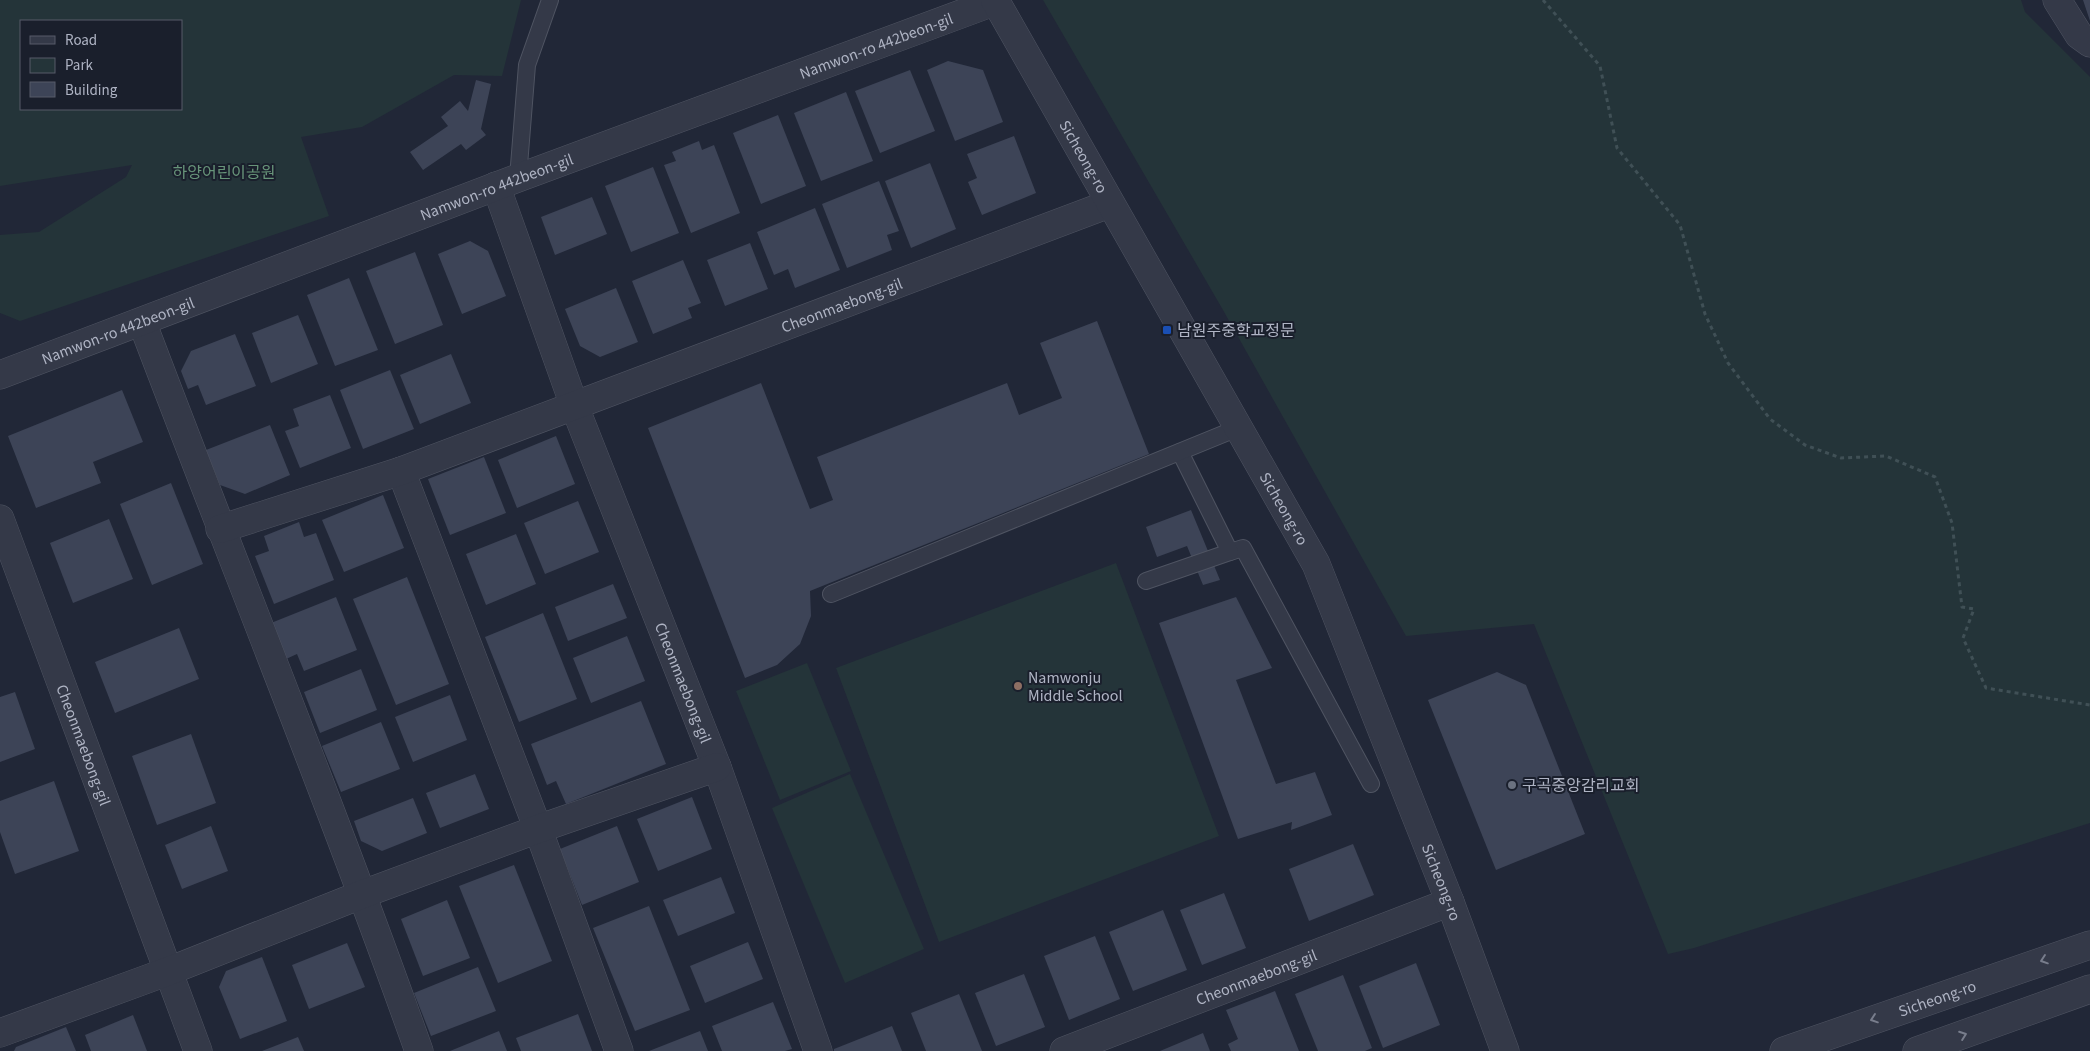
<svg xmlns="http://www.w3.org/2000/svg" width="2090" height="1051" font-family="'Source Sans 3','Noto Sans KR',sans-serif">
<rect width="100%" height="100%" fill="#212737"/>
<g fill="#243439" fill-rule="evenodd">
<path d="M0 0H521L502 76 454 75 362 127 301 137 329 216 20 321 0 313V235L39 232 126 177 132 165 0 186ZM181 21V109H21V21Z"/>
<path d="M1043 0H2021L2025 12 2090 77V823L1694 948 1668 954 1534 624 1406 636 1223 310Z"/>
<path d="M1116 563 1219 836 939 942 836 668Z"/>
<path d="M807 663 851 771 780 800 736 691Z"/>
<path d="M850 774 924 949 845 983 772 808Z"/>
</g>
<g fill="#3d4457">
<path d="M2083 0H2090V21Z"/>
<path d="M948 61 983 70 1003 122 955 141 927 70Z"/>
<path d="M910 70 935 131 880 153 855 91Z"/>
<path d="M476 80 491 84 481 129 486 135 466 150 461 144 423 170 410 152 448 126 441 117 460 101 468 111Z"/>
<path d="M846 92 873 161 821 181 794 113Z"/>
<path d="M778 115 806 186 761 204 733 133Z"/>
<path d="M1014 136 1036 193 982 215 968 182 977 178 967 154Z"/>
<path d="M699 141 702 150 714 145 740 213 691 233 664 165 676 161 672 152Z"/>
<path d="M930 163 956 229 911 248 885 181Z"/>
<path d="M653 167 679 233 631 252 605 186Z"/>
<path d="M879 181 899 231 887 235 892 250 847 268 822 204Z"/>
<path d="M592 197 607 234 555 255 541 217Z"/>
<path d="M815 208 840 270 795 288 788 269 774 275 757 232Z"/>
<path d="M470 241 488 251 506 296 462 314 438 254Z"/>
<path d="M750 243 768 289 725 306 707 260Z"/>
<path d="M415 252 443 325 395 344 366 271Z"/>
<path d="M683 260 701 303 688 308 692 318 653 334 632 281Z"/>
<path d="M349 278 378 350 335 366 307 295Z"/>
<path d="M616 288 638 342 600 357 580 346 565 309Z"/>
<path d="M298 315 318 364 271 383 252 333Z"/>
<path d="M1097 321 1149 454 810 591 811 616 800 644 777 665 745 678 648 428 761 383 810 509 833 500 817 457 1007 383 1019 415 1062 398 1040 343Z"/>
<path d="M235 334 256 386 206 405 198 385 188 389 181 371 191 351Z"/>
<path d="M451 354 471 403 420 424 400 375Z"/>
<path d="M390 370 414 429 363 449 340 390Z"/>
<path d="M122 390 143 442 93 462 101 483 36 508 8 436Z"/>
<path d="M330 395 351 448 300 468 285 431 299 426 293 409Z"/>
<path d="M270 425 290 475 245 494 220 485 206 450Z"/>
<path d="M556 436 575 484 517 508 498 460Z"/>
<path d="M484 457 506 513 450 535 428 479Z"/>
<path d="M171 483 203 564 152 585 120 504Z"/>
<path d="M383 495 404 548 344 572 322 520Z"/>
<path d="M578 501 599 552 545 574 524 523Z"/>
<path d="M1191 510 1220 580 1203 585 1187 546 1157 557 1146 527Z"/>
<path d="M109 519 133 579 73 603 50 543Z"/>
<path d="M299 522 304 537 316 533 334 580 274 604 255 556 269 551 264 536Z"/>
<path d="M516 534 536 584 486 605 466 554Z"/>
<path d="M407 577 449 684 396 705 353 599Z"/>
<path d="M613 584 627 618 568 641 555 607Z"/>
<path d="M336 597 357 650 304 671 297 654 286 659 271 623Z"/>
<path d="M1236 597 1272 668 1236 680 1276 784 1315 772 1332 815 1291 830 1292 822 1238 839 1159 623Z"/>
<path d="M543 613 577 699 519 722 485 637Z"/>
<path d="M179 628 199 679 115 713 95 662Z"/>
<path d="M627 636 645 681 591 703 573 658Z"/>
<path d="M361 669 377 710 320 733 304 692Z"/>
<path d="M1497 672 1526 685 1585 834 1496 870 1428 700Z"/>
<path d="M15 692 35 749 0 762V697Z"/>
<path d="M450 695 467 740 413 762 395 717Z"/>
<path d="M641 701 666 764 566 804 556 781 547 785 531 744Z"/>
<path d="M381 722 400 769 341 792 322 746Z"/>
<path d="M191 734 216 803 157 825 132 756Z"/>
<path d="M475 774 489 809 440 828 426 793Z"/>
<path d="M54 781 79 851 15 874 0 832V801Z"/>
<path d="M692 797 712 849 658 871 637 819Z"/>
<path d="M413 798 427 833 382 851 361 841 354 821Z"/>
<path d="M211 826 228 871 182 889 165 845Z"/>
<path d="M617 826 639 882 582 905 560 849Z"/>
<path d="M1353 844 1374 895 1309 921 1289 869Z"/>
<path d="M514 865 552 961 498 983 459 886Z"/>
<path d="M721 877 735 913 678 936 663 900Z"/>
<path d="M1224 893 1246 948 1202 965 1180 910Z"/>
<path d="M447 900 470 958 423 976 401 919Z"/>
<path d="M649 906 690 1010 635 1031 593 928Z"/>
<path d="M1163 910 1187 970 1133 991 1109 932Z"/>
<path d="M1095 936 1120 999 1069 1020 1044 956Z"/>
<path d="M748 942 763 979 705 1003 690 966Z"/>
<path d="M347 943 365 987 309 1009 292 965Z"/>
<path d="M262 957 287 1021 240 1039 219 987 226 971Z"/>
<path d="M1416 963 1440 1025 1383 1048 1359 986Z"/>
<path d="M478 967 496 1011 431 1036 414 993Z"/>
<path d="M1024 974 1045 1027 996 1046 975 993Z"/>
<path d="M1343 975 1372 1048 1365 1051H1318L1295 994Z"/>
<path d="M1275 991 1299 1051H1231L1228 1044 1238 1039 1226 1010Z"/>
<path d="M959 994 982 1051H926L911 1013Z"/>
<path d="M773 1002 792 1049 785 1051H722L712 1026Z"/>
<path d="M578 1014 592 1051H521L516 1038Z"/>
<path d="M133 1015 147 1051H91L85 1035Z"/>
<path d="M892 1026 902 1051H834V1049Z"/>
<path d="M66 1027 76 1051H14L16 1047Z"/>
<path d="M499 1031 507 1051H450Z"/>
<path d="M700 1031 708 1051H649Z"/>
<path d="M1203 1033 1210 1051H1160Z"/>
<path d="M298 1037 304 1051H262Z"/>
</g>
<g fill="none" stroke-linecap="round" stroke-linejoin="round">
<defs>
<g id="service">
<path d="M518 178 527 65 550 0"/>
<path d="M1230 552 1243 548 1371 784"/>
<path d="M1146 581 1230 552 1180 452"/>
<path d="M831 594 1238 428"/>
</g>
<g id="minor">
<path d="M2057 0 2079 35 2090 43"/>
<path id="s1" d="M496 186 574 405 717 767 818 1051"/>
<path d="M142 322C234 565 332 806 419 1051"/>
<path id="s2" d="M0 375 518 178 996 1"/>
<path d="M401 471 538 829 619 1051"/>
<path id="s3" d="M0 519 198 1051"/>
<path id="s4" d="M220 529 401 471 1109 204"/>
<path d="M0 1033 169 971 363 894 538 829 717 767"/>
<path id="s5" d="M1064 1051 1450 902"/>
</g>
<g id="tertiary">
<path id="s6" d="M995 0 1316 564 1450 902 1505 1051"/>
<path id="s7" d="M1784 1051 2090 945"/>
<path d="M1917 1051 2090 989"/>
</g>
</defs>
<use href="#service" stroke="#4f5462" stroke-width="18"/>
<use href="#minor" stroke="#4f5462" stroke-width="29"/>
<use href="#tertiary" stroke="#4f5462" stroke-width="29"/>
<path stroke="#405056" stroke-width="3" stroke-dasharray="4 4" stroke-linecap="butt" d="M1543 0 1600 66 1617 148 1680 225 1705 314 1728 363 1770 419 1805 445 1841 458 1886 456 1935 477 1952 523 1962 607 1974 609 1963 638 1986 688 2090 705"/>
<use href="#service" stroke="#343948" stroke-width="16"/>
<use href="#minor" stroke="#343948" stroke-width="28"/>
<use href="#tertiary" stroke="#343948" stroke-width="28"/>
</g>
<defs><path id="oneway-chevron" d="M-2-3.5L2.5 0L-2 3.5" fill="none" stroke-width="1.6" stroke-linecap="round" stroke-linejoin="round" transform="scale(1.25)"/></defs>
<g stroke="#787d8c">
<use href="#oneway-chevron" transform="translate(2044 960) rotate(161)"/>
<use href="#oneway-chevron" transform="translate(1874 1019) rotate(161)"/>
<use href="#oneway-chevron" transform="translate(1963 1035) rotate(-20)"/>
</g>
<rect fill="#1a4fb4" stroke="#1a1f2c" stroke-width="2" x="1162" y="325" width="10" height="10" rx="2.5"/>
<circle fill="#8d6e63" stroke="#1a1f2c" stroke-width="2" cx="1018" cy="686" r="5"/>
<circle fill="#6b7280" stroke="#1a1f2c" stroke-width="2" cx="1512" cy="785" r="5"/>
<g text-anchor="middle" stroke-width="4" stroke-linejoin="round" paint-order="stroke">
<g font-size="16" fill="#afb4c4" stroke="#1a1f2c">
<text dy="6" stroke="none"><textPath href="#s2" startOffset="936">Namwon-ro 442beon-gil</textPath></text>
<text dy="6" stroke="none"><textPath href="#s6" startOffset="180">Sicheong-ro</textPath></text>
<text dy="6" stroke="none"><textPath href="#s2" startOffset="531">Namwon-ro 442beon-gil</textPath></text>
<text dy="6" stroke="none"><textPath href="#s4" startOffset="661">Cheonmaebong-gil</textPath></text>
<text dy="6" stroke="none"><textPath href="#s2" startOffset="126">Namwon-ro 442beon-gil</textPath></text>
<text dy="6" stroke="none"><textPath href="#s6" startOffset="585">Sicheong-ro</textPath></text>
<text dy="6" stroke="none"><textPath href="#s1" startOffset="531">Cheonmaebong-gil</textPath></text>
<text dy="6" stroke="none"><textPath href="#s3" startOffset="241">Cheonmaebong-gil</textPath></text>
<text dy="6" stroke="none"><textPath href="#s6" startOffset="991">Sicheong-ro</textPath></text>
<text dy="6" stroke="none"><textPath href="#s5" startOffset="206">Cheonmaebong-gil</textPath></text>
<text dy="6" stroke="none"><textPath href="#s7" startOffset="162">Sicheong-ro</textPath></text>
</g>
<g font-size="16" fill="#679479" stroke="#1a1f2c">
<text x="224" y="178">하양어린이공원</text>
</g>
<g font-size="16" fill="#afb4c4" stroke="#1a1f2c" text-anchor="start">
<text x="1177" y="336">남원주중학교정문</text>
<text x="1028" y="683">Namwonju<tspan x="1028" dy="18">Middle School</tspan></text>
<text x="1522" y="791">구곡중앙감리교회</text>
</g>
</g>
<rect x="20" y="20" width="162" height="90" fill="#1a1f2c" stroke="#565b69"/>
<rect x="30" y="36" width="25" height="8" fill="#343948" stroke="#565b69"/>
<text x="65" y="45" font-size="15" fill="#afb4c4">Road</text>
<rect x="30" y="58" width="25" height="15" fill="#243439" stroke="#565b69"/>
<text x="65" y="70" font-size="15" fill="#afb4c4">Park</text>
<rect x="30" y="82" width="25" height="15" fill="#3d4457" stroke="#565b69"/>
<text x="65" y="95" font-size="15" fill="#afb4c4">Building</text>
</svg>
